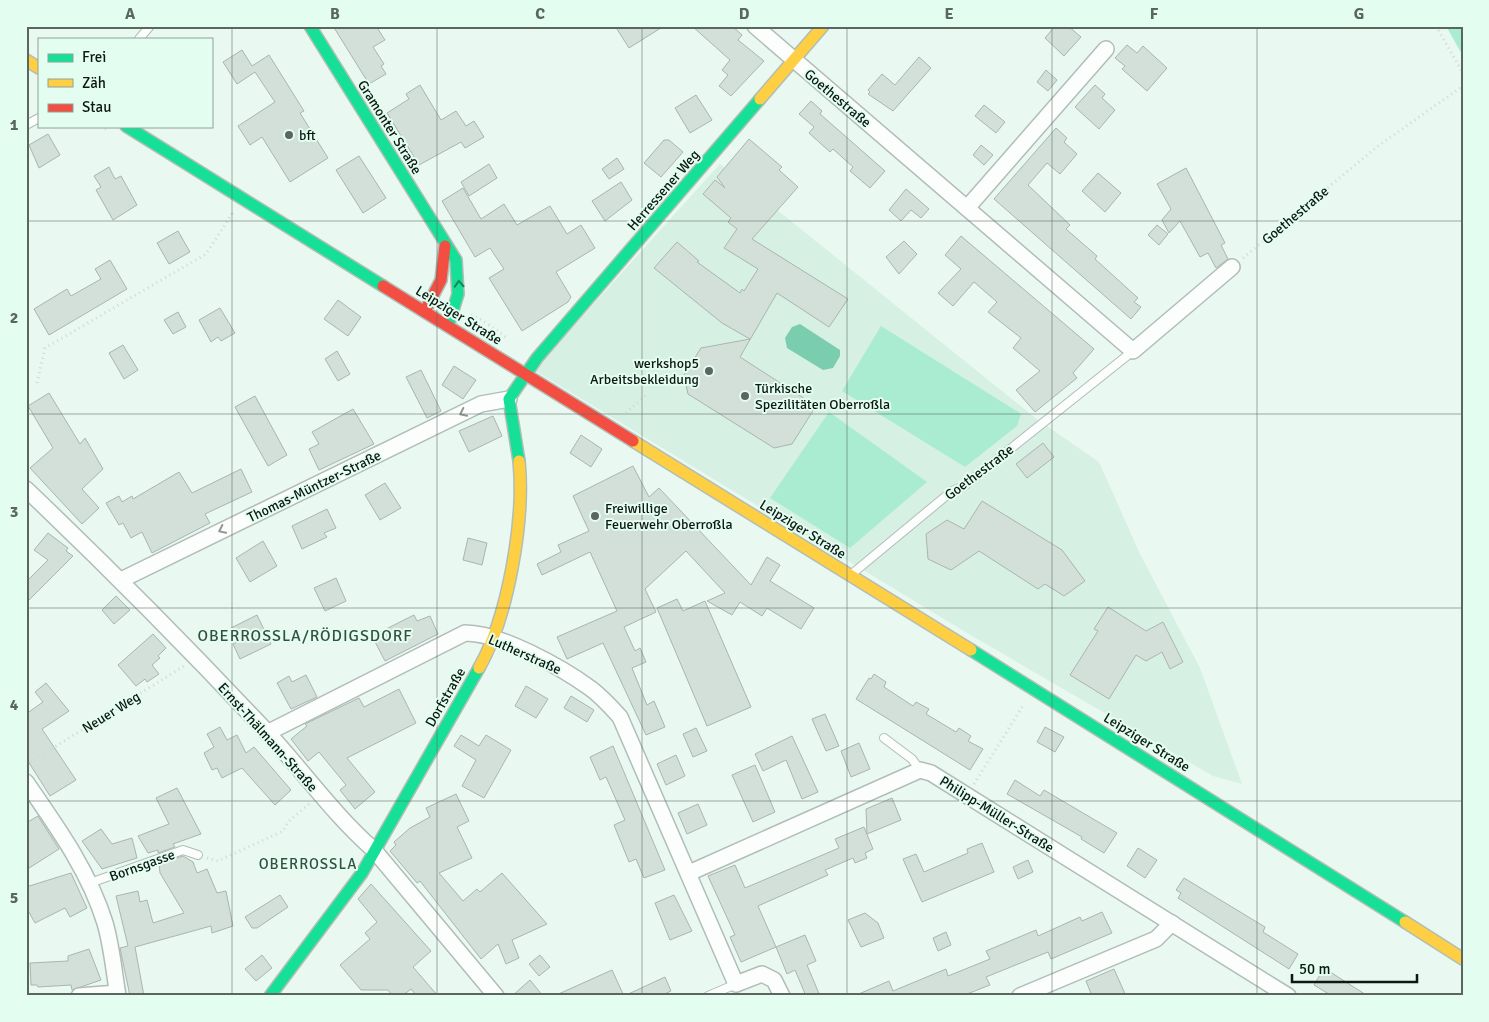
<svg xmlns="http://www.w3.org/2000/svg" width="1489" height="1022" font-family="Signika,sans-serif">
<rect width="100%" height="100%" fill="#e9f8f1"/>
<path fill="#d7f0e4" d="M720 164 1038 420 1099 462 1140 554 1200 668 1242 784 1213 776 962 630 534 370Z"/>
<g fill="#a9ecd2">
<path d="M1446 26H1463V56Z"/>
<path d="M881 326 1021 414 1017 426 965 467 842 391Z"/>
<path d="M829 412 927 482 850 548 770 498Z"/>
</g>
<path fill="#7acdae" d="M800 324 840 350V356L833 368 823 370 787 348 785 338 792 327Z"/>
<g fill="#d3dfd9" stroke="#aab5b0">
<path d="M333 26H376L385 40 373 47 384 64 381 66 386 74 369 84Z"/>
<path d="M615 26H664L629 48Z"/>
<path d="M692 26H732L742 35 738 40 764 61 731 96 719 86 728 75 722 70 730 60Z"/>
<path d="M1055 26H1068L1081 37 1064 56 1045 38Z"/>
<path d="M1127 45 1137 53 1143 46 1167 68 1147 91 1122 69 1125 66 1115 58Z"/>
<path d="M242 50 252 66 269 55 304 111 300 113 328 158 290 182 262 137 250 145 238 126 275 102 255 72 237 84 223 62Z"/>
<path d="M919 57 931 68 893 111 868 94 870 92 868 90 882 74 895 85Z"/>
<path d="M1046 70 1057 80 1048 91 1037 82Z"/>
<path d="M420 85 441 120 456 111 466 126 474 121 484 137 465 148 461 142 419 165 387 113 409 99 406 94Z"/>
<path d="M1095 85 1105 94 1102 98 1115 110 1099 129 1075 107Z"/>
<path d="M696 95 712 120 690 133 675 108Z"/>
<path d="M811 101 822 111 820 114 885 171 870 188 850 171 853 167 833 149 830 152 809 133 814 127 799 114Z"/>
<path d="M984 105 1005 122 996 133 975 116Z"/>
<path d="M1056 128 1067 138 1064 142 1077 154 1060 174 1047 163 1028 185 1070 225 1066 229 1097 256 1095 259 1138 298 1134 302 1141 307 1131 319 994 199Z"/>
<path d="M48 134 60 155 39 168 29 145Z"/>
<path d="M749 139 782 167 779 170 798 187 752 239 848 299 829 327 777 293 740 357 816 406 792 444 774 448 688 394 684 375 701 348 750 339 722 323 654 268 677 242 699 261 697 262 740 293 742 289 744 291 758 269 724 248 737 229 728 222 731 218 703 194 715 180 725 188 717 177Z"/>
<path d="M664 140H669L683 152 661 177 644 163Z"/>
<path d="M981 145 993 155 984 165 973 155Z"/>
<path d="M359 156 386 198 363 213 336 170Z"/>
<path d="M617 158 624 169 609 179 602 169Z"/>
<path d="M489 164 497 178 469 196 461 182Z"/>
<path d="M109 167 115 179 121 176 137 205 113 220 96 190 101 187 94 176Z"/>
<path d="M1186 168 1225 243 1221 245 1228 259 1216 268 1208 253 1200 257 1180 221 1169 233 1162 220 1171 209 1157 184Z"/>
<path d="M1098 173 1121 193 1105 212 1082 191Z"/>
<path d="M621 182 632 200 605 221 592 201Z"/>
<path d="M463 188 481 219 504 204 517 225 550 206 567 234 581 225 595 248 556 272 571 297 568 302 522 331 489 278 504 269 490 248 475 257 442 201Z"/>
<path d="M906 189 929 209 921 218 911 210 901 221 889 210Z"/>
<path d="M1157 225 1168 234 1159 245 1148 235Z"/>
<path d="M178 231 190 252 169 264 157 243Z"/>
<path d="M961 236 1094 349 1073 373 1077 378 1035 412 1016 390 1040 371 1013 348 1021 338 988 312 997 302 974 282 953 306 938 293 961 269 945 255Z"/>
<path d="M904 241 917 254 899 274 886 257Z"/>
<path d="M110 260 127 289 49 335 34 309 67 289 71 296 101 279 95 269Z"/>
<path d="M338 300 361 317 348 336 324 319Z"/>
<path d="M220 308 235 333 221 341 218 337 211 342 199 320Z"/>
<path d="M178 312 186 327 173 334 164 320Z"/>
<path d="M123 345 138 370 124 379 109 353Z"/>
<path d="M337 351 350 374 338 381 325 359Z"/>
<path d="M454 366 476 380 463 399 442 385Z"/>
<path d="M421 370 441 411 427 418 406 377Z"/>
<path d="M49 393 80 444 85 438 103 469 82 489 99 508 82 524 30 468 53 448 28 406Z"/>
<path d="M255 396 287 455 268 466 235 407Z"/>
<path d="M353 409 374 444 319 470 309 449 319 444 312 432Z"/>
<path d="M493 416 502 436 469 452 459 431Z"/>
<path d="M581 435 602 449 591 467 570 453Z"/>
<path d="M1043 443 1054 457 1027 478 1016 464Z"/>
<path d="M633 466 649 497 659 488 751 585 767 557 780 565 770 581 814 608 801 629 767 608 762 616 740 602 732 615 707 601 725 593 686 551 645 589 656 612 624 627 635 651 640 648 646 662 632 668 647 705 654 701 665 727 646 735 603 643 567 659 557 637 617 611 590 552 542 575 537 564 561 552 558 545 589 531 573 496Z"/>
<path d="M241 469 252 492 205 514 210 523 152 553 142 532 131 538 123 523 119 525 106 503 119 496 122 502 132 496 133 499 179 472 192 493Z"/>
<path d="M385 483 401 508 380 520 365 495Z"/>
<path d="M982 501 1062 550 1085 581 1064 596 1045 584 1038 589 979 551 951 570 928 559 926 534 947 520 964 529Z"/>
<path d="M327 509 336 528 324 533 327 537 302 549 292 526Z"/>
<path d="M48 533 68 548 66 551 73 556 26 603V582L48 560 34 550Z"/>
<path d="M468 538 487 543 482 565 463 560Z"/>
<path d="M263 541 277 566 250 582 236 558Z"/>
<path d="M336 578 346 601 325 611 314 588Z"/>
<path d="M116 596 130 610 114 624 102 610Z"/>
<path d="M677 599 683 611 705 601 751 707 707 726 657 608Z"/>
<path d="M1108 607 1146 631 1163 622 1183 662 1170 669 1162 652 1146 661 1136 655 1109 699 1070 675 1098 631 1094 629Z"/>
<path d="M257 615 271 644 240 659 233 644 237 642 231 628Z"/>
<path d="M414 615 417 621 430 616 438 634 385 661 372 636Z"/>
<path d="M153 634 166 648 158 656 160 658 152 665 159 674 147 682 145 679 136 686 118 665Z"/>
<path d="M874 674 886 682 884 687 913 706 916 702 929 709 926 714 956 732 959 728 971 736 968 741 983 749 970 770 856 699 869 678 871 679Z"/>
<path d="M306 675 317 697 291 709 277 683 289 676 292 682Z"/>
<path d="M46 683 69 711 42 729 76 780 50 796 26 758V714L43 702 35 692Z"/>
<path d="M526 686 548 699 536 718 515 706Z"/>
<path d="M399 689 416 723 347 758 375 792 355 809 340 790 346 785 319 752 308 761 291 739 307 726 305 724 359 698 364 707Z"/>
<path d="M571 696 594 710 587 722 564 708Z"/>
<path d="M825 714 839 746 826 751 812 719Z"/>
<path d="M220 727 227 740 237 735 246 753 254 747 291 790 275 805 242 768 222 778 217 768 212 770 204 753 214 747 207 734Z"/>
<path d="M1045 727 1064 737 1055 752 1037 742Z"/>
<path d="M696 728 707 751 693 757 683 734Z"/>
<path d="M461 735 479 746 486 735 511 750 484 798 462 786 476 760 454 746Z"/>
<path d="M792 736 818 792 802 799 786 760 763 771 755 754Z"/>
<path d="M859 743 870 769 851 777 841 751Z"/>
<path d="M613 746 665 870 644 878 636 859 629 862 614 825 625 820 606 777 600 780 590 757Z"/>
<path d="M676 755 685 776 666 785 657 764Z"/>
<path d="M755 765 775 812 753 822 732 775Z"/>
<path d="M1015 780 1040 796 1044 790 1117 833 1104 853 1081 839 1082 837 1007 794Z"/>
<path d="M177 788 201 834 173 844 175 847 158 853V850L148 853 138 836 169 824 156 798Z"/>
<path d="M456 794 469 821 457 827 472 858 439 873 463 901 477 889 480 892 502 873 547 924 512 940 519 958 506 964 498 944 481 959 420 881 417 883 390 851 396 845 394 842 410 828 430 817 426 808Z"/>
<path d="M892 798 901 820 867 834 866 809Z"/>
<path d="M698 804 707 825 687 834 678 813Z"/>
<path d="M38 816 59 849 26 870V823Z"/>
<path d="M864 827 873 849 865 853 867 858 855 863 853 858 825 870 828 875 758 906 776 947 741 962 730 937 735 935 708 876 735 865 745 888 839 848 835 839Z"/>
<path d="M101 829 112 844 132 838 137 858 102 869 82 841Z"/>
<path d="M982 843 994 872 922 902 903 859 916 854 924 872 968 853 967 849Z"/>
<path d="M1138 848 1157 860 1145 878 1127 866Z"/>
<path d="M183 856 193 862 197 873 207 869 217 893 226 891 233 926 212 933 211 926 135 947 144 996H130L120 948 128 946 116 896 138 891 140 902 147 900 153 923 184 913 160 873 159 864Z"/>
<path d="M1028 860 1033 872 1018 879 1013 867Z"/>
<path d="M71 873 87 908 70 917 65 908 35 923 26 907V887Z"/>
<path d="M1184 878 1265 927 1263 932 1298 954 1289 969 1178 898 1181 893 1176 890Z"/>
<path d="M371 884 431 951 413 967 438 996H417L411 989 402 996H393L388 990H361L340 965 370 939 365 933 377 922 358 899Z"/>
<path d="M280 895 288 907 257 928H252L245 917Z"/>
<path d="M674 895 692 931 670 940 655 903Z"/>
<path d="M1102 912 1112 933 1051 959 1048 952 986 977 990 985 962 996H854L889 981 893 991 946 969 948 976 990 959 986 951 1036 930 1038 936 1080 917 1082 921Z"/>
<path d="M865 913 878 923 884 938 861 947 848 920Z"/>
<path d="M946 932 951 945 938 951 933 938Z"/>
<path d="M805 935 816 961 807 965 820 996H806L795 970 787 974 776 947Z"/>
<path d="M89 949 101 980 72 990 71 985 38 987 37 985H31L30 963 68 961V956Z"/>
<path d="M262 955 272 968 256 981 245 969Z"/>
<path d="M540 955 550 967 539 976 529 964Z"/>
<path d="M1324 968 1349 984 1368 996H1332L1314 985Z"/>
<path d="M1114 969 1126 996H1092L1086 981Z"/>
<path d="M612 970 624 996 665 977 671 991 660 996H554Z"/>
<path d="M530 980 543 996H512Z"/>
</g>
<g fill="none" stroke-linecap="round" stroke-linejoin="round">
<defs>
<g id="lane">
<path d="M139 39 150 26"/>
<path d="M26 125 39 118"/>
<path d="M853 573 952 491 964 486 1133 351"/>
<path d="M884 738 912 759 920 770"/>
<path d="M90 883 183 850 198 855"/>
<path d="M708 996 736 984"/>
</g>
<g id="street">
<path d="M755 26 1133 351 1232 267"/>
<path d="M967 208 1106 49"/>
<path d="M26 489C109 568 189 649 267 732 303 771 334 815 374 850L496 996"/>
<path d="M121 580 481 404 509 399"/>
<path d="M267 733 465 633C500 633 561 667 590 688 601 696 611 707 620 717L736 984 762 974 774 980 782 996"/>
<path d="M26 782C57 827 89 871 105 923 112 947 114 972 118 996"/>
<path d="M689 873 920 770 931 773 1288 996"/>
<path d="M79 996 117 993"/>
<path d="M1020 996 1156 939 1172 923"/>
</g>
<g id="fast">
<path d="M310 26 456 260 458 294 448 326"/>
<path d="M126 126 383 286"/>
<path d="M519 461 509 399 537 358 760 99"/>
<path d="M971 650 1405 922"/>
<path d="M270 996 362 873 479 668"/>
</g>
<g id="slow">
<path d="M26 60 39 68"/>
<path d="M760 99 823 26"/>
<path d="M633 441 971 650"/>
<path d="M479 668C508 617 525 520 519 461"/>
<path d="M1405 922 1463 959"/>
</g>
<g id="jam">
<path d="M383 286 633 441"/>
<path d="M425 311 441 280 445 246"/>
</g>
</defs>
<use href="#lane" stroke="#b1bdb7" stroke-width="10"/>
<use href="#street" stroke="#b1bdb7" stroke-width="18"/>
<use href="#fast" stroke="#b1bdb7" stroke-width="14"/>
<use href="#slow" stroke="#b1bdb7" stroke-width="14"/>
<use href="#jam" stroke="#b1bdb7" stroke-width="14"/>
<g stroke="#d3d8d6" stroke-width="3" stroke-dasharray="1 4" stroke-linecap="butt">
<path d="M1436 26 1463 73"/>
<path d="M101 126 109 131"/>
<path d="M1243 258 1378 146 1463 86"/>
<path d="M471 315 482 320 506 337"/>
<path d="M37 383 45 348 206 254 232 214 230 213"/>
<path d="M626 413 646 395"/>
<path d="M26 765 184 666"/>
<path d="M974 784 1024 704"/>
<path d="M207 858 218 861 283 831 288 822 310 803"/>
</g>
<use href="#lane" stroke="#fcfefd" stroke-width="8"/>
<use href="#street" stroke="#fcfefd" stroke-width="15"/>
<use href="#fast" stroke="#16e098" stroke-width="11"/>
<use href="#slow" stroke="#ffcf43" stroke-width="11"/>
<use href="#jam" stroke="#f24e42" stroke-width="11"/>
</g>
<defs><path id="oneway-chevron" d="M-2-3.5L2.5 0L-2 3.5" fill="none" stroke-width="1.6" stroke-linecap="round" stroke-linejoin="round" transform="scale(1.25)"/></defs>
<use stroke="#12865c" href="#oneway-chevron" transform="translate(459 284) rotate(-93)"/>
<g stroke="#909694">
<use href="#oneway-chevron" transform="translate(463 413) rotate(154)"/>
<use href="#oneway-chevron" transform="translate(222 530) rotate(154)"/>
</g>
<path fill="none" stroke="#5a6661" stroke-width="1" stroke-opacity="0.55" d="M232 26V996M437 26V996M642 26V996M847 26V996M1052 26V996M1257 26V996M26 221H1463M26 414H1463M26 608H1463M26 801H1463"/>
<g fill="#5a6661" stroke="#e3fef1" stroke-width="2">
<circle cx="289" cy="135" r="5"/>
<circle cx="709" cy="371" r="5"/>
<circle cx="745" cy="396" r="5"/>
<circle cx="595" cy="516" r="5"/>
</g>
<g text-anchor="middle" stroke-width="4" stroke-linejoin="round" paint-order="stroke">
<g font-size="14" fill="#0d1713" stroke="#e3fef1">
<text transform="translate(838 98) rotate(40)" y="5">Goethestraße</text>
<text transform="translate(390 127) rotate(58)" y="5">Gramonter Straße</text>
<text transform="translate(663 190) rotate(-49)" y="5">Herressener Weg</text>
<text transform="translate(1295 215) rotate(-40)" y="5">Goethestraße</text>
<text transform="translate(459 315) rotate(32)" y="5">Leipziger Straße</text>
<text transform="translate(979 472) rotate(-37)" y="5">Goethestraße</text>
<text transform="translate(314 486) rotate(-26)" y="5">Thomas-Müntzer-Straße</text>
<text transform="translate(803 529) rotate(32)" y="5">Leipziger Straße</text>
<text transform="translate(525 654) rotate(24)" y="5">Lutherstraße</text>
<text transform="translate(445 697) rotate(-60)" y="5">Dorfstraße</text>
<text transform="translate(111 712) rotate(-32)" y="5">Neuer Weg</text>
<text transform="translate(268 737) rotate(48)" y="5">Ernst-Thälmann-Straße</text>
<text transform="translate(1147 742) rotate(32)" y="5">Leipziger Straße</text>
<text transform="translate(997 814) rotate(32)" y="5">Philipp-Müller-Straße</text>
<text transform="translate(142 865) rotate(-20)" y="5">Bornsgasse</text>
</g>
<g font-size="14" fill="#0d1713" stroke="#e3fef1" text-anchor="start">
<text x="299" y="140">bft</text>
<text x="699" y="368" text-anchor="end">werkshop5<tspan x="699" dy="16">Arbeitsbekleidung</tspan></text>
<text x="755" y="393">Türkische<tspan x="755" dy="16">Spezilitäten Oberroßla</tspan></text>
<text x="605" y="513">Freiwillige<tspan x="605" dy="16">Feuerwehr Oberroßla</tspan></text>
</g>
<g font-size="15" letter-spacing="1" fill="#384e44" stroke="#e3fef1">
<text x="308" y="869">OBERROSSLA</text>
</g>
<g font-size="16" letter-spacing="1" fill="#384e44" stroke="#e3fef1">
<text x="305" y="641">OBERROSSLA/RÖDIGSDORF</text>
</g>
</g>
<rect width="1489" height="1022" fill="none" stroke="#e3fef1" stroke-width="55"/>
<rect x="38" y="38" width="175" height="90" fill="#e3fef1" stroke="#8da298"/>
<rect x="48" y="54" width="25" height="8" fill="#16e098" stroke="#8da298"/>
<text x="82" y="62" font-size="15" fill="#0d1713">Frei</text>
<rect x="48" y="79" width="25" height="8" fill="#ffcf43" stroke="#8da298"/>
<text x="82" y="88" font-size="15" fill="#0d1713">Zäh</text>
<rect x="48" y="104" width="25" height="8" fill="#f24e42" stroke="#8da298"/>
<text x="82" y="112" font-size="15" fill="#0d1713">Stau</text>
<path d="M1292 974v8h125v-8" fill="none" stroke="#0d1713" stroke-width="2.5"/>
<text x="1299" y="974" font-size="15" fill="#0d1713" stroke="#e3fef1" stroke-width="4" paint-order="stroke">50 m</text>
<rect x="28" y="28" width="1434" height="966" fill="none" stroke="#5a6661" stroke-width="2"/>
<g font-size="16" text-anchor="middle" font-weight="bold" fill="#5a6661">
<text x="130" y="19">A</text>
<text x="335" y="19">B</text>
<text x="540" y="19">C</text>
<text x="744" y="19">D</text>
<text x="949" y="19">E</text>
<text x="1154" y="19">F</text>
<text x="1359" y="19">G</text>
<text x="14" y="130">1</text>
<text x="14" y="323">2</text>
<text x="14" y="517">3</text>
<text x="14" y="710">4</text>
<text x="14" y="903">5</text>
</g>
</svg>
